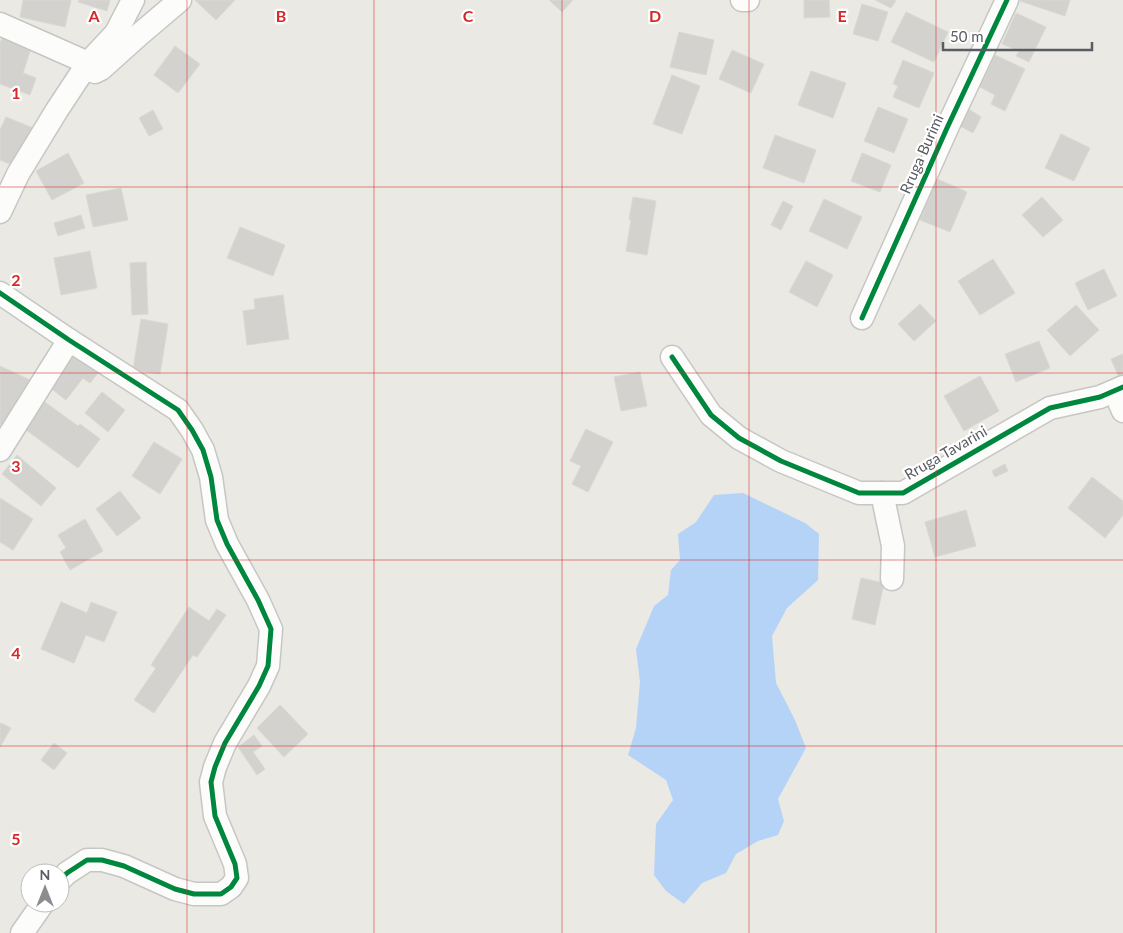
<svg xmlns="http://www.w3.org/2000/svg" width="1123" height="933" font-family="Lato,sans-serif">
<rect width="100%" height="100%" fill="#eae9e3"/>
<path fill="#b5d3f7" d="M743 493 805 523 819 534 818 580 787 608 772 636 776 683 795 720 806 748 778 799 784 821 778 835 758 841 736 854 726 873 702 883 684 904 666 891 654 875 656 824 673 800 666 780 628 755 636 728 640 682 636 649 654 606 668 595 671 570 680 560 678 534 696 522 714 495Z"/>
<g fill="#d3d2ce" stroke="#dad8d2">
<path d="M23 0H71L65 27 20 17Z"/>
<path d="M79 0H110L107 11 78 2Z"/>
<path d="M195 0H235L216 20Z"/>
<path d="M549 0H573L562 12Z"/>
<path d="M804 0H829L830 17 804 18Z"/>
<path d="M875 0H896L891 8Z"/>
<path d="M1021 0H1070L1065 16 1020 1Z"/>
<path d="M862 4 888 12 878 41 853 34Z"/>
<path d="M906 12 948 32 934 62 891 42Z"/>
<path d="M1016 13 1046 27 1029 62 1016 56 1019 51 1002 44Z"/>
<path d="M679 32 714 40 706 75 670 67Z"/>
<path d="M3 35 32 45 23 73 36 78 30 95 0 84V43Z"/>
<path d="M175 46 200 64 178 93 154 75Z"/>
<path d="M732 50 764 64 751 93 719 79Z"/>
<path d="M995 55 1025 69 1005 111 991 104 995 95 980 87Z"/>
<path d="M903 60 934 73 919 108 893 97 898 86 893 84Z"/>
<path d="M811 71 846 83 833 118 798 105Z"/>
<path d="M672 75 700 86 682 134 653 124Z"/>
<path d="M878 107 908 119 894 153 864 141Z"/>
<path d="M967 108 981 117 973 133 958 125Z"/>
<path d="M153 110 163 129 149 136 139 118Z"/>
<path d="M6 117 33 128 17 167 0 160V130Z"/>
<path d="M1061 134 1090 148 1074 181 1045 168Z"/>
<path d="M775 135 816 150 804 183 763 168Z"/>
<path d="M68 153 84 183 52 200 36 171Z"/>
<path d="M862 153 891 165 880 192 851 181Z"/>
<path d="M937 179 967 192 950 232 920 220Z"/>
<path d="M121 188 128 220 93 227 86 195Z"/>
<path d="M633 197 656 201 647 255 626 251 631 220 629 219Z"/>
<path d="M1042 197 1063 220 1043 237 1022 215Z"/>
<path d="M824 199 862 217 847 249 809 231Z"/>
<path d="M783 201 793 206 781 230 771 225Z"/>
<path d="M81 215 85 228 58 236 54 223Z"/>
<path d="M240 227 285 245 273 276 227 258Z"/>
<path d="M90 251 97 288 61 295 54 258Z"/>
<path d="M993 259 1015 293 980 315 958 281Z"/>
<path d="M806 261 833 275 817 307 789 292Z"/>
<path d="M146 262 148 314 132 315 130 263Z"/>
<path d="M1104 269 1117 296 1088 310 1075 283Z"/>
<path d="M283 295 289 339 247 345 243 311 255 309 254 299Z"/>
<path d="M920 304 936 321 914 341 898 324Z"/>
<path d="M1076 305 1099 330 1070 356 1047 330Z"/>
<path d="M141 319 168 324 160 374 133 370Z"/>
<path d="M1039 341 1050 368 1016 382 1005 354Z"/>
<path d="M77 351 101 369 90 383 83 378 66 400 49 387Z"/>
<path d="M1123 354V379L1120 380 1111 359Z"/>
<path d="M0 366 30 380 7 427 0 424Z"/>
<path d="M640 372 647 406 621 411 614 377Z"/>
<path d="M980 376 999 411 964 431 944 396Z"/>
<path d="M102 392 125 410 108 432 85 413Z"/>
<path d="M42 400 78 426 80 424 100 439 78 468 22 427Z"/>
<path d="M586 429 613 442 588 492 572 484 581 466 570 461Z"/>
<path d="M154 442 182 459 160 494 132 476Z"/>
<path d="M17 455 56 488 41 506 2 474Z"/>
<path d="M1005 464 1008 471 995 477 992 471Z"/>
<path d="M1092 477 1123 501V515L1105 538 1068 508Z"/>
<path d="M120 491 141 518 117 536 96 509Z"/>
<path d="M0 498 33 519 13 550 0 542Z"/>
<path d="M966 510 976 546 935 557 925 522Z"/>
<path d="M85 519 103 551 70 570 60 552 66 548 58 535Z"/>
<path d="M861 578 884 583 875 625 852 619Z"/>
<path d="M61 602 87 613 91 602 117 612 104 642 86 635 74 663 41 649Z"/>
<path d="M189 607 209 621 217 609 226 615 197 657 193 655 154 713 134 700 156 668 151 665Z"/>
<path d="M280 705 308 734 284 757 257 728Z"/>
<path d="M1 723 11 728 0 747V724Z"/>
<path d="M254 735 262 746 253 752 265 769 257 775 238 747Z"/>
<path d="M54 743 67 753 54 770 41 760Z"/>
</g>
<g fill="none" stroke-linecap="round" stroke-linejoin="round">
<defs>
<g id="minor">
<path d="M742 0H748"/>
<path d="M0 24 88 63"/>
<path d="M95 72 101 69 140 34 180 0"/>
<path d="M0 212 18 174 57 110 88 63 116 33 133 0"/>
<path d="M0 293 69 340 178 410 192 430 203 450 211 477 217 520 227 544 258 600 271 629 268 666 259 686 225 743 215 767 211 782 215 816 235 864 237 878 231 887 221 894H194L175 889 124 866 102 860H87L67 873 60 880"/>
<path d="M862 318 947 128 1007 0"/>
<path d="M672 357 711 415 739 438 781 461 859 493H903L1050 408 1100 397 1123 387"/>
<path d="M1115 392 1123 411"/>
<path d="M0 450 69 340"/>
<path d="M882 493 893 546 892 579"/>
<path d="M22 933 43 903"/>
</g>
</defs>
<use href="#minor" stroke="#c6c7c5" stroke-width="25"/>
<use href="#minor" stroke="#fcfcfb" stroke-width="22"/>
<defs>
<g id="cycleway">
<path d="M0 293 69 340 178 410 192 430 203 450 211 477 217 520 227 544 258 600 271 629 268 666 259 686 225 743 215 767 211 782 215 816 235 864 237 878 231 887 221 894H194L175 889 124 866 102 860H87L67 873 60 880"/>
<path d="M862 318 947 128 1007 0"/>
<path d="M672 357 711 415 739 438 781 461 859 493H903L1050 408 1100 397 1123 387"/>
</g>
</defs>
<use href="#cycleway" stroke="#fff" stroke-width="8"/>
<use href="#cycleway" stroke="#00873e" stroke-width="5"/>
</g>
<path fill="none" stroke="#d62828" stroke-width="1" stroke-opacity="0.55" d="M187 0V933M374 0V933M562 0V933M749 0V933M936 0V933M0 187H1123M0 373H1123M0 560H1123M0 746H1123"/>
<g text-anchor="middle" stroke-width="4.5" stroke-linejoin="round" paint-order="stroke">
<g font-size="15" fill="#595c62" stroke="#fff">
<text transform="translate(922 154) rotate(-66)" y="5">Rruga Burimi</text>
<text transform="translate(946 453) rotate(-30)" y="5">Rruga Tavarini</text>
</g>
</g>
<g font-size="16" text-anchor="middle" font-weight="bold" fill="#d62828" stroke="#fff" stroke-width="4.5" stroke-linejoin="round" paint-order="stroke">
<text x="94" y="22">A</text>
<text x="281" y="22">B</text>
<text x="468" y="22">C</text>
<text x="655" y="22">D</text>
<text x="842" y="22">E</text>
<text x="16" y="99">1</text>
<text x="16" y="286">2</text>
<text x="16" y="472">3</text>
<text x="16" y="659">4</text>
<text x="16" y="845">5</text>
</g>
<g transform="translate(45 888)"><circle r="24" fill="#ffffff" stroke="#bdbec0"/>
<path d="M0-4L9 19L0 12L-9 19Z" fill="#8c8d8f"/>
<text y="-8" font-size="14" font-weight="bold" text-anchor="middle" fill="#595c62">N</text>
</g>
<path d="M943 42v8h149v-8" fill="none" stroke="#595c62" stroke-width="2.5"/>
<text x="950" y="42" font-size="15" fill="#595c62" stroke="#ffffff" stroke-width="4" paint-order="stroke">50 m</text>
</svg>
